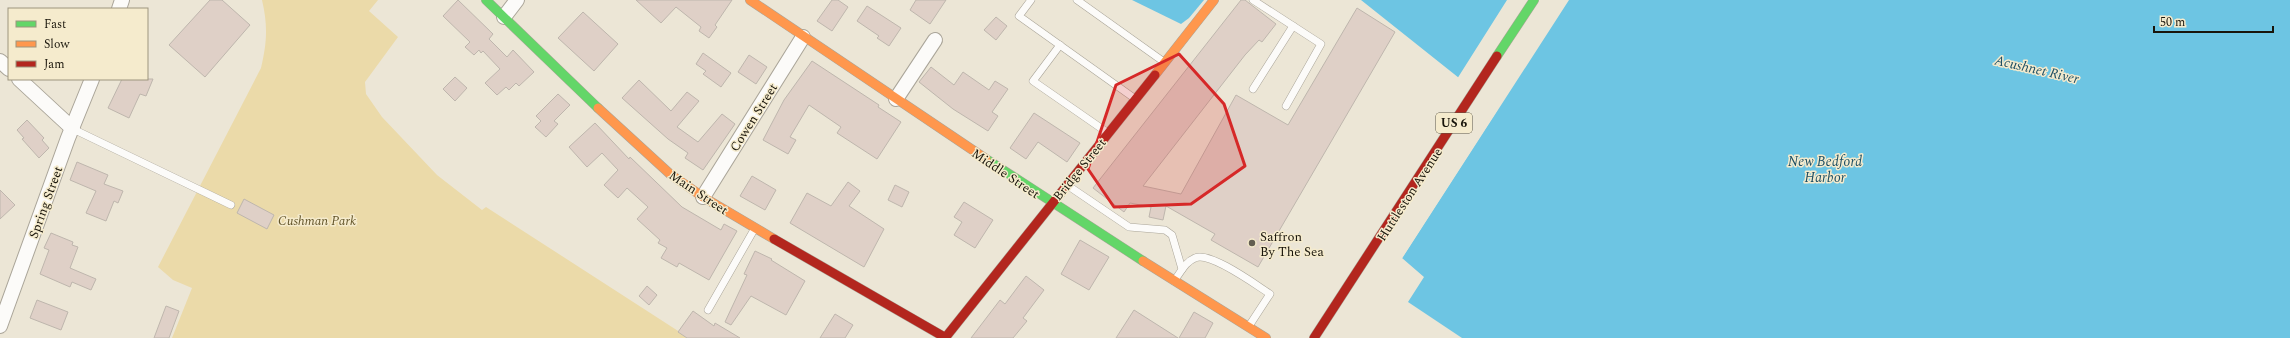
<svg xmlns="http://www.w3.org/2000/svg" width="2290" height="338" font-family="Spectral,serif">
<rect width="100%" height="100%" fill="#ece6d6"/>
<path fill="#ebdaa9" d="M262 0H378L369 11 398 37 365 82 366 94 382 117 437 175 482 210 486 207 689 338H172L192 288 173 280 158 267 261 68C267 42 268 26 262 0Z"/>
<g fill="#6dc5e3">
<path d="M1132 0H1204L1189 18 1181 24Z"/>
<path d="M1361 0H2290V338H1462L1408 302 1424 277 1402 258 1498 109Z"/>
</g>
<path fill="#ece6d6" d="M1507 0H1569L1401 260V257L1496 109 1457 79Z"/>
<g fill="#dfd0c7" stroke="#beb6ad">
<path d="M210 0H222L250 25 205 77 169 45Z"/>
<path d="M458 0 493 34 489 39 507 57 513 50 534 72 519 86 516 83 509 90 506 87 497 95 485 83 500 69 483 51 481 53 479 50 474 55 465 47 470 42 443 16Z"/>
<path d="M636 0H732L715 25 717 27 709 38 699 31 701 27 676 7 661 23Z"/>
<path d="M832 0H838L848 7 832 31 817 21Z"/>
<path d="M916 0H946L930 24 910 10Z"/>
<path d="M1241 0H1245L1276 24 1262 42 1259 40 1245 55 1143 186 1181 194 1236 95 1288 125 1357 8 1395 32 1258 267 1211 240 1215 234 1166 206 1163 220 1149 217 1151 207 1130 203 1124 212 1093 188Z"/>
<path d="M867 6 901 28 889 46 877 38 879 36 857 21Z"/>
<path d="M583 12 618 44 594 71 558 38Z"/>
<path d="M996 17 1007 26 996 40 984 30Z"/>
<path d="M703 53 731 73 721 87 703 74 706 71 696 64Z"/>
<path d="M749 55 767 67 756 84 738 72Z"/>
<path d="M812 61 879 105 878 107 901 122 877 159 837 133 841 127 809 105 790 137 796 140 788 154 763 140 784 100Z"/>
<path d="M931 67 954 85 963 72 989 90 995 81 1008 89 992 112 998 116 988 131 953 109 919 82Z"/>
<path d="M455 77 467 88 455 101 443 89Z"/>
<path d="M122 79H153L146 96 140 94 129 118 108 108Z"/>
<path d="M639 80 671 111 687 92 699 101 677 127 698 142 722 114 735 124 703 170 685 158 688 153 668 139 622 98Z"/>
<path d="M558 94 570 105 554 121 558 124 546 137 535 127 541 121 536 116Z"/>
<path d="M1034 113 1080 143 1067 162 1038 142 1026 159 1010 148Z"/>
<path d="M27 120 44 138 42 140 49 148 39 158 22 139 24 138 17 130Z"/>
<path d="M595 123 629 159 630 157 682 207 721 230 724 224 737 231 709 280 679 263 677 267 661 258 667 248 658 243 660 240 637 219 648 207 627 188 618 198 604 185 618 170 602 153 587 167 569 147Z"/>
<path d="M77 162 108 175 104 184 123 191 118 203 114 201 106 221 86 213 96 191 70 180Z"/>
<path d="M752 176 776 190 765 210 740 196Z"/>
<path d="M848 182 860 191 849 206 884 229 864 267 790 223 807 193 831 206Z"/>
<path d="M895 185 909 192 902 207 888 200Z"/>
<path d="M0 190 15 205 0 219Z"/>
<path d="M244 199 274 215 267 229 237 213Z"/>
<path d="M964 202 993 220 975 248 954 235 962 222 954 217Z"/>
<path d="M51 233 73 242 72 245 78 247 70 268 96 279 91 290 72 282 70 287 40 274 49 250 44 248Z"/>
<path d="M1080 240 1109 257 1089 290 1061 274Z"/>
<path d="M755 251 772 259 771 260 805 281 786 315 751 296 731 325 725 322 747 275 744 274Z"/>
<path d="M1026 276 1044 290 1023 318 1027 321 1013 338H971L1000 300 1005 304Z"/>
<path d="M647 286 657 295 649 305 639 296Z"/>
<path d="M37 300 68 312 61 330 30 318Z"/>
<path d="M166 306 179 311 169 338H154Z"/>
<path d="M1134 310 1178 338H1116Z"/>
<path d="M693 311 714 326 715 323 740 338H687L678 332Z"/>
<path d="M1194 312 1213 323 1205 338H1179Z"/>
<path d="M835 314 853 325 845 338H820Z"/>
</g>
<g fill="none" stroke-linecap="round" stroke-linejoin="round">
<defs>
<g id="lane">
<path d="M1031 0 1019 16 1134 98"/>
<path d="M1077 0 1164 62"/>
<path d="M1253 0 1321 44 1286 106"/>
<path d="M1060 45 1033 81 1108 133"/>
<path d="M1253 89 1293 26"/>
<path d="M73 129 231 205"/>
<path d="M1067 185 1129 227 1165 230 1172 235 1182 269"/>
<path d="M1174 281C1181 272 1185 262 1195 258 1210 251 1256 285 1270 294L1249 326"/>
<path d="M708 310 755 228"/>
</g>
<g id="street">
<path d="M119 9 122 0"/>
<path d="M504 17 517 0"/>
<path d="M0 61 9 69"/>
<path d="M19 79 73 129"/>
<path d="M896 99 935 40"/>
<path d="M703 197 803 37"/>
<path d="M0 326 68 138 92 79"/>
</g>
<g id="fast">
<path d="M486 0 598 108"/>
<path d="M1497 56 1534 0"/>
<path d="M986 159 1143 261"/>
</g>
<g id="slow">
<path d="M750 0 986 159"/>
<path d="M1155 75 1214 0"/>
<path d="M598 108 670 174 703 197 774 239"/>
<path d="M1143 261 1266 338"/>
</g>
<g id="jam">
<path d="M774 239 946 338"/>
<path d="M945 338 1155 75"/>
<path d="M1314 338 1497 56"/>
</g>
</defs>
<use href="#lane" stroke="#aaa599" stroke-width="8"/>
<use href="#street" stroke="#aaa599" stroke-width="16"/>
<use href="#fast" stroke="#aaa599" stroke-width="10"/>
<use href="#slow" stroke="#aaa599" stroke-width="10"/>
<use href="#jam" stroke="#aaa599" stroke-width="10"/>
<use href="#lane" stroke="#fcfbf9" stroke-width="7"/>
<use href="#street" stroke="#fcfbf9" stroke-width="14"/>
<use href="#fast" stroke="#63d668" stroke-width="9"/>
<use href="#slow" stroke="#ff974d" stroke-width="9"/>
<use href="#jam" stroke="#b3261e" stroke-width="9"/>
</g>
<path fill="#d62828" fill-opacity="0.2" stroke="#d62828" stroke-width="3" stroke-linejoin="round" d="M1179 54 1224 104 1245 166 1191 204 1114 207 1088 169 1116 85Z"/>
<circle fill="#635e52" stroke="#f5ebcd" stroke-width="1.5" cx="1252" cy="243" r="4"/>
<g text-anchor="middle" stroke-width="3" stroke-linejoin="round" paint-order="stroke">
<rect fill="#f5ebcd" stroke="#5b5545" stroke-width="1" x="1436" y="113" width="36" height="20" rx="3"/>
<g font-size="12" font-weight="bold" fill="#19150b">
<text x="1454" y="127">US 6</text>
</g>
<g font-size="13" fill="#19150b" stroke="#f5ebcd">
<text transform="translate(753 117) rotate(-58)" y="5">Cowen Street</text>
<text transform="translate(1079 169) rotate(-51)" y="5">Bridge Street</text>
<text transform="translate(1006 173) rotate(34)" y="5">Middle Street</text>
<text transform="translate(699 192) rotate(34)" y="5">Main Street</text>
<text transform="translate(1409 194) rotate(-57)" y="5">Huttleston Avenue</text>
<text transform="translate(45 202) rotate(-70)" y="5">Spring Street</text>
</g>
<g font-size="13" font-style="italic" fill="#63552a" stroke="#f5ebcd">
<text x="317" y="225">Cushman Park</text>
</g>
<g font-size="13" fill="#19150b" stroke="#f5ebcd" text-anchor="start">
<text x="1260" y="241">Saffron<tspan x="1260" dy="15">By The Sea</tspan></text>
</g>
<g font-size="14" font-style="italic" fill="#1d4f64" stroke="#f5ebcd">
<text transform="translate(2037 69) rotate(13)" y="5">Acushnet River</text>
<text x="1825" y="166">New Bedford<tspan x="1825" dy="16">Harbor</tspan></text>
</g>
</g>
<rect x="8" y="8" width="140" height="72" fill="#f5ebcd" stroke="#9d957f"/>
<rect x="16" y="21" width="20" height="6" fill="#63d668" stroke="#9d957f"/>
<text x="44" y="28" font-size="12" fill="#19150b">Fast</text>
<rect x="16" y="41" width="20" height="6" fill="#ff974d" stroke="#9d957f"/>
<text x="44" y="48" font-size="12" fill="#19150b">Slow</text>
<rect x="16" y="61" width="20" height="6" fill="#b3261e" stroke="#9d957f"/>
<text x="44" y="68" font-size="12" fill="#19150b">Jam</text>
<path d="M2154 26v6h119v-6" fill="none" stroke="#19150b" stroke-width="2"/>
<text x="2160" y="26" font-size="12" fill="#19150b" stroke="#f5ebcd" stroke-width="3" paint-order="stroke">50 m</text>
</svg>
